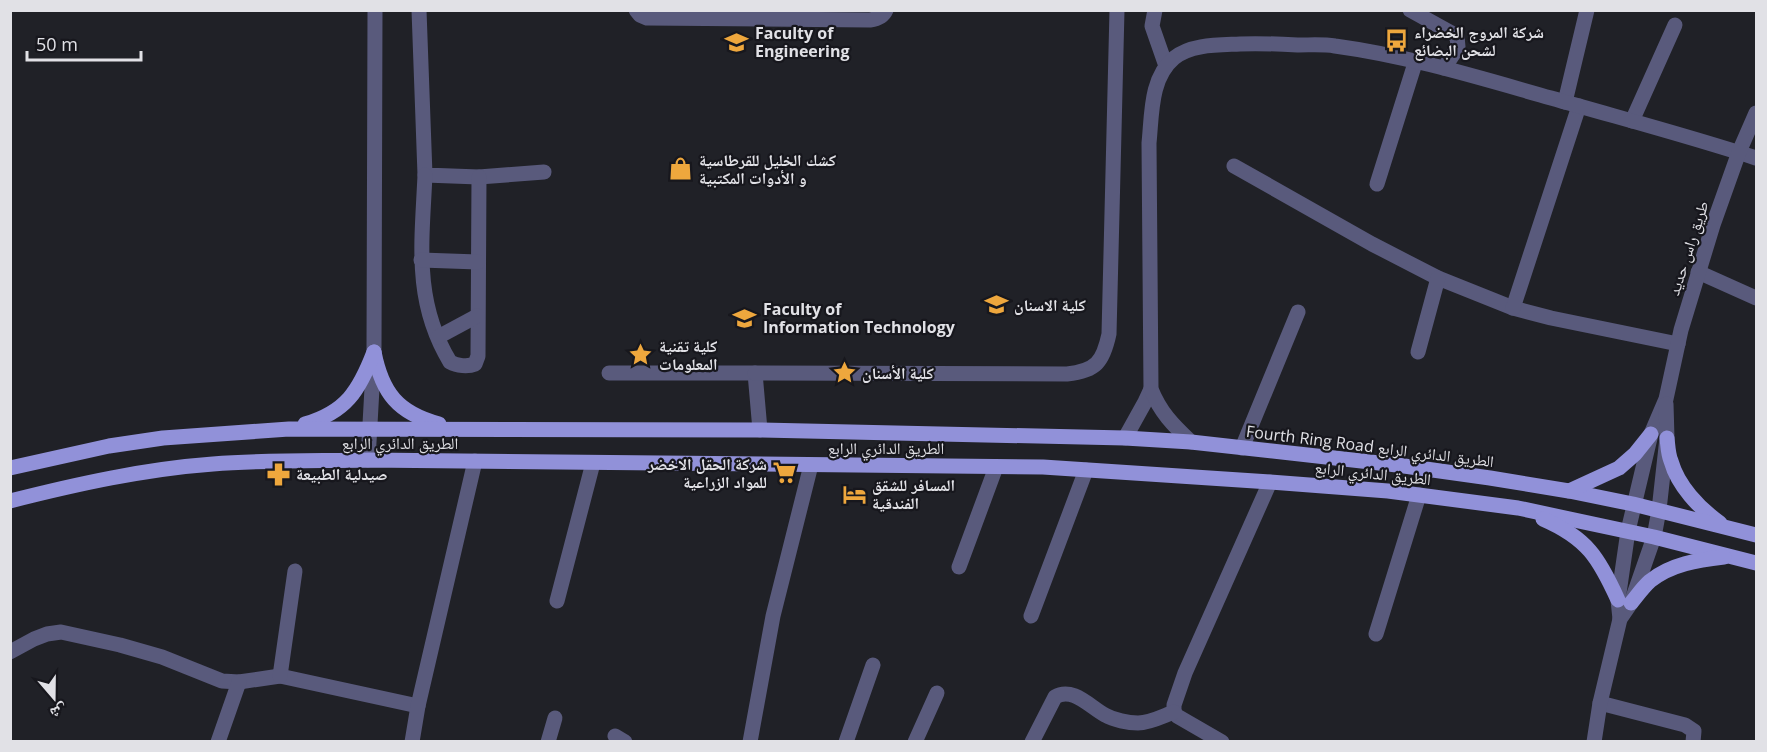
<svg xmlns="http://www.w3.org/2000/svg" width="1767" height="752" font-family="'Open Sans','Noto Naskh Arabic',sans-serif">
<rect width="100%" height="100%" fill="#202127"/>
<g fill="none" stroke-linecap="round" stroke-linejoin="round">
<g stroke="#595a7c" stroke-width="15">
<path d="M419 10 425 175 479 177 544 172"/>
<path d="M636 10 640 15 647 18 870 20C877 19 883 17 886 10"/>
<path d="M1155 10 1152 26 1166 66"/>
<path d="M1410 10 1457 36 1458 47 1444 68"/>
<path d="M1565 102 1587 10"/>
<path d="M1632 121 1675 25"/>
<path d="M1234 166 1372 244 1438 278 1513 308 1551 318 1678 344"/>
<path d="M425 175C422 242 413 301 450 362 457 366 468 367 475 364L478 356 479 177"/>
<path d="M1377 184 1416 60"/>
<path d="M421 260 478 262"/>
<path d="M1698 272 1756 298"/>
<path d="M1513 308 1579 106"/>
<path d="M438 337 477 316"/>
<path d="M1418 352 1438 278"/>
<path d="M609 373H755L760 430"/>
<path d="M755 373 1067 374C1096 371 1103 362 1109 334L1117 10"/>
<path d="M1125 438 1145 402 1151 389"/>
<path d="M1191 442C1173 425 1160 412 1151 389L1149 143C1152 115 1150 78 1174 58 1191 44 1219 45 1240 44 1260 43 1279 44 1299 45 1311 45 1323 44 1335 46 1409 56 1480 78 1551 98 1620 118 1689 136 1756 158"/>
<path d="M1242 448 1298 312"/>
<path d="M368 460 374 352 375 10"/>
<path d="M959 567 996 467"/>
<path d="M557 601 593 463"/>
<path d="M1031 616 1086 470"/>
<path d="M1620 619 1618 600 1628 531 1651 434 1666 399 1681 330 1713 225 1739 152 1756 113"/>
<path d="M1376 634 1419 495"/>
<path d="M10 652 34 639 47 634 61 632 120 645 162 657 222 681 239 682 280 676 418 706"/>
<path d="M280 676 295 571"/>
<path d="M1600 703 1685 725 1694 731 1693 742"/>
<path d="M1174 712V705L1185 673 1270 482"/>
<path d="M1174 712 1177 716 1222 742"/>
<path d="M615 736 625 742"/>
<path d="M218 742 239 682"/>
<path d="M412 742 418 706 475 461"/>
<path d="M548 742 555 718"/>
<path d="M750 742 773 616 811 465"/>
<path d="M846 742 873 665"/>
<path d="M915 742 937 693"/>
<path d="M1032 742 1055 697C1073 686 1091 708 1105 715 1114 720 1128 723 1138 723 1150 723 1163 716 1174 712"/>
<path d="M1594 742 1600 703 1620 619 1631 603 1654 537 1659 510 1667 438 1666 404"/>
</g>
<g stroke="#9191d9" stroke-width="15">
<path d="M374 352C382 393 398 413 439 424"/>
<path d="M305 424C346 412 359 391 374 352"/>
<path d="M1667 438C1668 446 1668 454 1671 461 1678 486 1699 508 1720 523"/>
<path d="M10 468 109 446 163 438 289 429 760 430 1125 438 1191 442 1397 465 1490 478 1569 491 1633 504 1756 535"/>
<path d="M1569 491 1619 468 1635 454 1651 434"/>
<path d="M10 501C77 484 145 469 213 464 264 460 316 461 368 460L1043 467 1270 482 1388 491 1518 508 1654 537 1756 563"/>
<path d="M1543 519C1587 538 1599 558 1618 600"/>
<path d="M1631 603C1637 596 1643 587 1650 581 1671 564 1698 560 1724 557"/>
</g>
</g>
<defs>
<symbol id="bus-bare" viewBox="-9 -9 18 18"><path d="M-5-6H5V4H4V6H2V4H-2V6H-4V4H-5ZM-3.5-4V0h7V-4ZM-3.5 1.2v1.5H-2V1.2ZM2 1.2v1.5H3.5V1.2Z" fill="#eea73d" stroke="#17171d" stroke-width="2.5" paint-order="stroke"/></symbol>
<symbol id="school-bare" viewBox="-9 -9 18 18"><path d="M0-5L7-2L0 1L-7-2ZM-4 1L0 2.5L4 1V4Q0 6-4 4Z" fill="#eea73d" stroke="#17171d" stroke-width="2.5" paint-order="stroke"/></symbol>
<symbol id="shop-bare" viewBox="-9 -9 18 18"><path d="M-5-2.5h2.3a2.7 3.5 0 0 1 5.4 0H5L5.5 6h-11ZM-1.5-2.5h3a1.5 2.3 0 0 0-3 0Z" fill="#eea73d" stroke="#17171d" stroke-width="2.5" paint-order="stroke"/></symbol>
<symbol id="university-bare" viewBox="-9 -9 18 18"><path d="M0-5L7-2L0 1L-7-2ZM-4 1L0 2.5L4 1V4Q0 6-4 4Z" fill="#eea73d" stroke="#17171d" stroke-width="2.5" paint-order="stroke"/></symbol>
<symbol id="sight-bare" viewBox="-9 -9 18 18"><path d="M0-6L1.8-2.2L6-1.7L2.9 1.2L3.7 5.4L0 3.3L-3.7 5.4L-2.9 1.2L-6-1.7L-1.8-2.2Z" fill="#eea73d" stroke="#17171d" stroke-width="2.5" paint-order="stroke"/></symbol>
<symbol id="supermarket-bare" viewBox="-9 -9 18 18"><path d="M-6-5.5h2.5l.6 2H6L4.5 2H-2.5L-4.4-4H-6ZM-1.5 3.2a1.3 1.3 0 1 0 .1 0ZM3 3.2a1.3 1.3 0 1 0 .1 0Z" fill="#eea73d" stroke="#17171d" stroke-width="2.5" paint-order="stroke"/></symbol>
<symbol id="pharmacy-bare" viewBox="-9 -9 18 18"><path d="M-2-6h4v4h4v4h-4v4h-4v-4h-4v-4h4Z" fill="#eea73d" stroke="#17171d" stroke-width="2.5" paint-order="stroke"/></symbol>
<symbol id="hotel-bare" viewBox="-9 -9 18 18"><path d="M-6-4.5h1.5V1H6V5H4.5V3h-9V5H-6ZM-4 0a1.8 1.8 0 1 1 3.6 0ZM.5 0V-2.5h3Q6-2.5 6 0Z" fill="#eea73d" stroke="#17171d" stroke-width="2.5" paint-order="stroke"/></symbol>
</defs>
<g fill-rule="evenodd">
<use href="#bus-bare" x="1380" y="24" width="33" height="33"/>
<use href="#school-bare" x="720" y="26" width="33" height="33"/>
<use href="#shop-bare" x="664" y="152" width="33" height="33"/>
<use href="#university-bare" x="980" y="288" width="33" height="33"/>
<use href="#school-bare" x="728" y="302" width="33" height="33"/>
<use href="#sight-bare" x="624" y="338" width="33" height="33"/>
<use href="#sight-bare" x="828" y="356" width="33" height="33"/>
<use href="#supermarket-bare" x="768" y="456" width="33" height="33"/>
<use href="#pharmacy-bare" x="262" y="458" width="33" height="33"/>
<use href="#hotel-bare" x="838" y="478" width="33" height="33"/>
</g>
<g text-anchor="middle" stroke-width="4.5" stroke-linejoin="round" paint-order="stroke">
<g font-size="16" font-weight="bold" fill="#e1e1e6" stroke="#17171d" text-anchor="start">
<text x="1414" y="38">شركة المروج الخضراء<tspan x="1414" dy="18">لشحن البضائع</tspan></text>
<text x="755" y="39">Faculty of<tspan x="755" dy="18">Engineering</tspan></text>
<text x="699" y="166">كشك الخليل للقرطاسية<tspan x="699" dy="18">و الأدوات المكتبية</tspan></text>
<text x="1014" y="311">كلية الاسنان</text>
<text x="763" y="315">Faculty of<tspan x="763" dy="18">Information Technology</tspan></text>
<text x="659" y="352">كلية تقنية<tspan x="659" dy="18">المعلومات</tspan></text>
<text x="862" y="379">كلية الأسنان</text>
<text x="767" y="470" text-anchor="end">شركة الحقل الاخضر<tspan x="767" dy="18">للمواد الزراعية</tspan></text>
<text x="296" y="480">صيدلية الطبيعة</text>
<text x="872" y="491">المسافر للشقق<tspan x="872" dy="18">الفندقية</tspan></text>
</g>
<g font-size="16" fill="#e1e1e6" stroke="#17171d">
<text transform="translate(1688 248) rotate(-72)" y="6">طريق راس حديد</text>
<text x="400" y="449">الطريق الدائري الرابع</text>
<text transform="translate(1370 446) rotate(7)" y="6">Fourth Ring Road الطريق الدائري الرابع</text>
<text x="886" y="454">الطريق الدائري الرابع</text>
<text transform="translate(1373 473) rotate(6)" y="6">الطريق الدائري الرابع</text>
</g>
</g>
<rect width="1767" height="752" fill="none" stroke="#e1e1e6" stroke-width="24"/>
<g transform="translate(54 698) rotate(160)" stroke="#17171d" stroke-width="4.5" paint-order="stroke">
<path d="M0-4.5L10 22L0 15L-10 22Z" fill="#e1e1e6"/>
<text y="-9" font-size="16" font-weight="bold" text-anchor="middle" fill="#e1e1e6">ش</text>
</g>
<path d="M27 51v9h114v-9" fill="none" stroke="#e1e1e6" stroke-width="3"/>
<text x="36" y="51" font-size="18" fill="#e1e1e6" stroke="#17171d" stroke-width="4.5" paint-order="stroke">50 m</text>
</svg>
